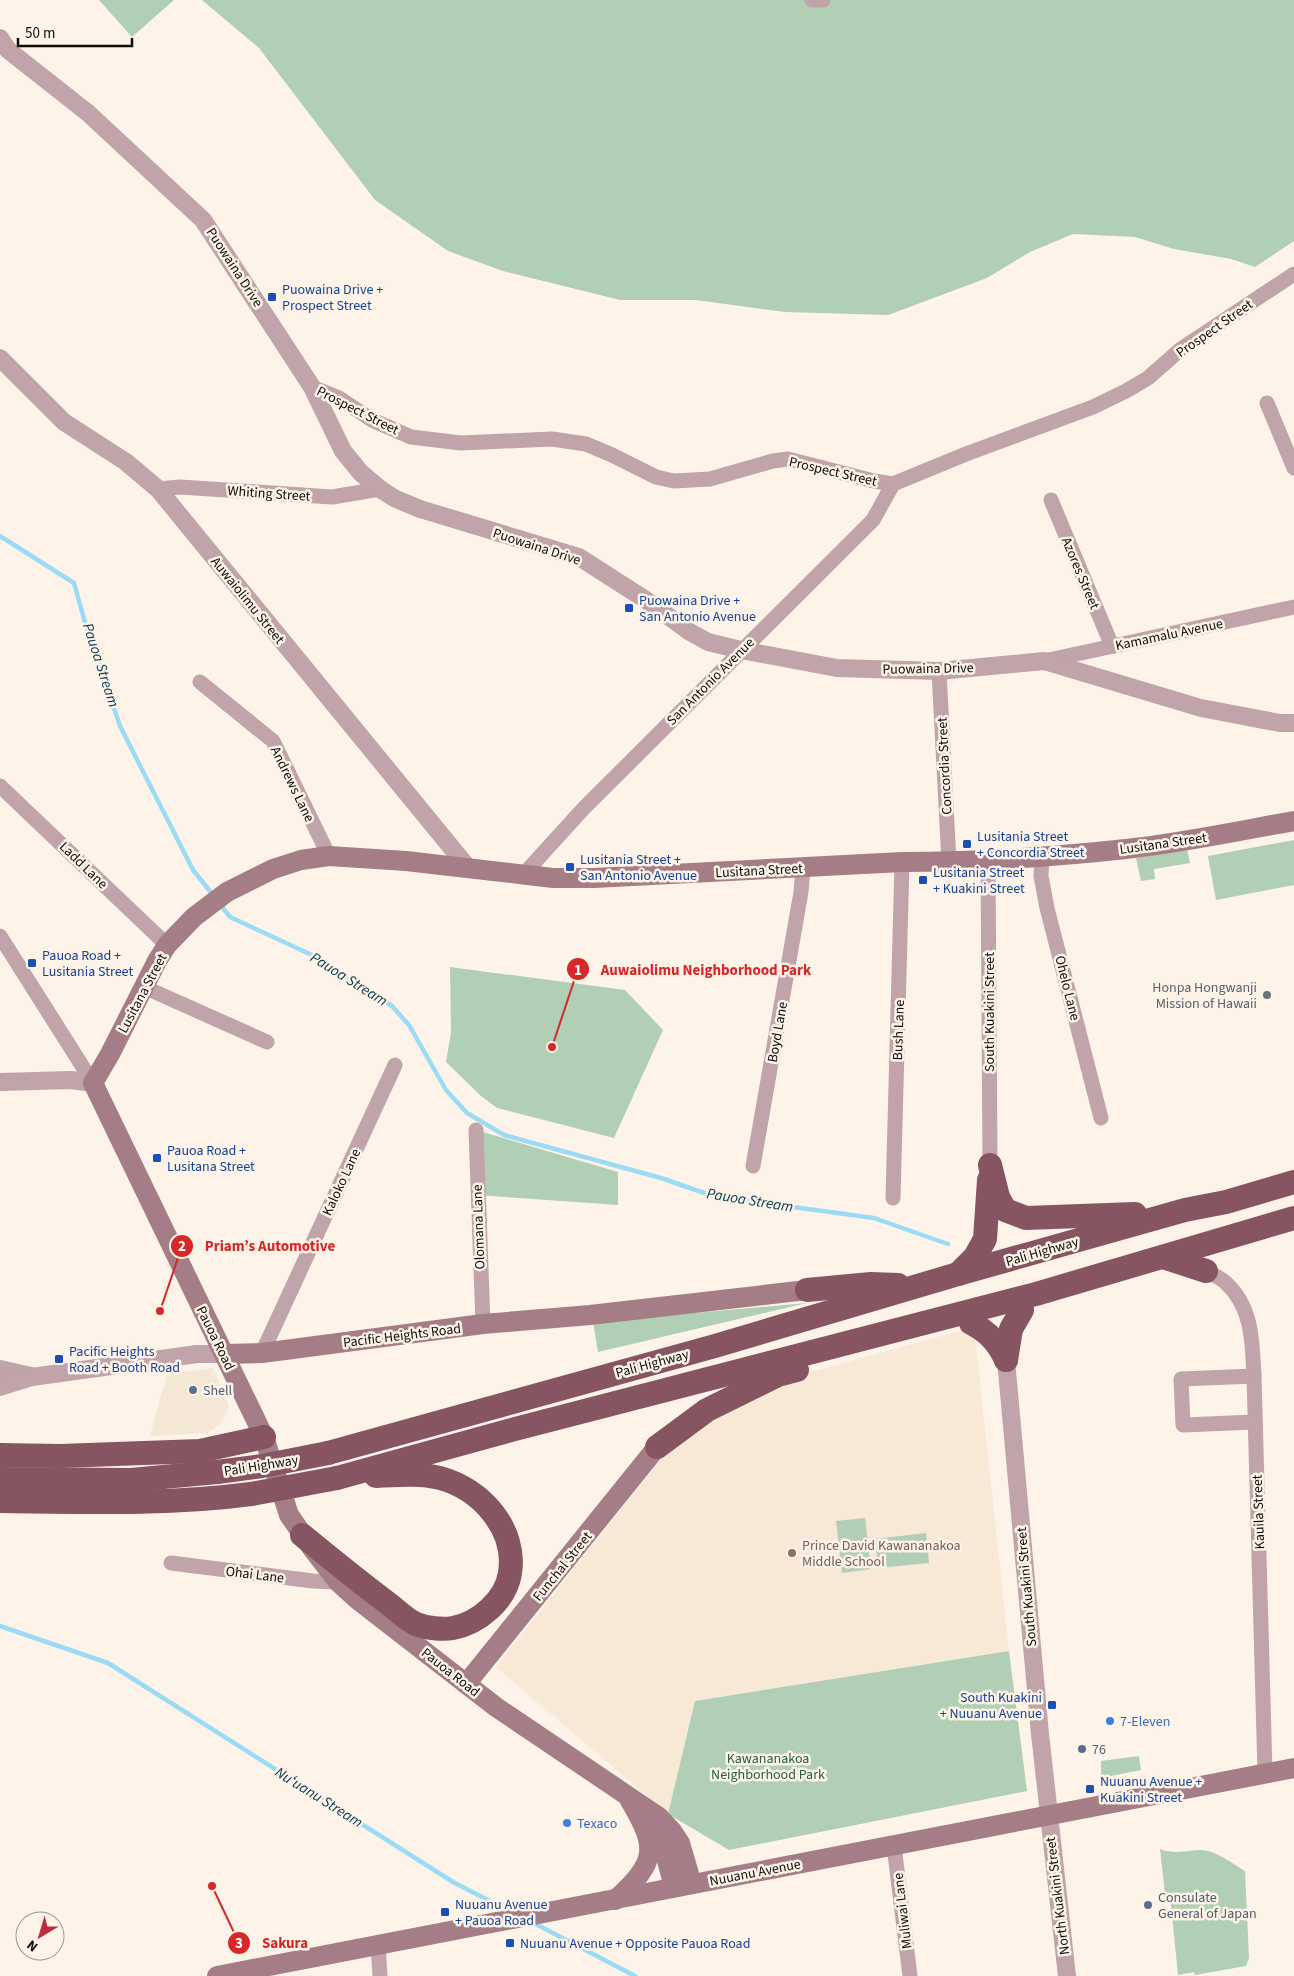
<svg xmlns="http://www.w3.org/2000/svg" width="1294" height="1976" font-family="'Source Sans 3',sans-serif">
<rect width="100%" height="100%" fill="#fdf3e8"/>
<path fill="#f4e7d6" d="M213 1368 229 1406 221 1423 208 1433 150 1436 167 1374Z"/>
<path fill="#f8e8d6" d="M974 1327 1009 1651 695 1701 668 1814 496 1667 663 1456 708 1419 789 1378Z"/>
<g fill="#b1cfb4">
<path d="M99 0H174L132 37Z"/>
<path d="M202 0H1294V241L1255 267 1231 259 1174 249 1135 237 1073 234 1030 252 987 278 888 315 785 312 696 300H620L503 271 448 251 375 200 259 48Z"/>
<path d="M1294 840V885L1216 900 1208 856Z"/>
<path d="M1187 849 1190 863 1154 869 1155 879 1141 881 1136 858Z"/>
<path d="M450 967 625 990 663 1030 614 1138 497 1108 481 1096 446 1062 451 1032Z"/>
<path d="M476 1130 618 1172V1205L477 1195Z"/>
<path d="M807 1303 598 1352 593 1322Z"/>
<path d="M865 1518 871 1569 842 1573 836 1521Z"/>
<path d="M926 1533 929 1563 878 1568 875 1539Z"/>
<path d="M1009 1651 1027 1791 729 1850 668 1814 695 1701Z"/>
<path d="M1139 1756 1141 1770 1101 1778V1761Z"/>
<path d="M1160 1849C1176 1855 1186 1850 1202 1850 1217 1851 1233 1864 1245 1871L1249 1958 1246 1966 1195 1975 1194 1972 1178 1975 1170 1895 1165 1894Z"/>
</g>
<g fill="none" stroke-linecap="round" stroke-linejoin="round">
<g stroke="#9bdbf6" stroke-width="4.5">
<path d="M0 536 74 583 86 626 120 726 193 870 213 895"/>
<path d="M219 903 230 917 314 956 392 1006 409 1025 446 1090 467 1113 504 1135 661 1178 713 1196 874 1218 948 1244"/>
<path d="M0 1626 108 1663 453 1882 511 1912"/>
<path d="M532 1922 635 1976"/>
</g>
<g stroke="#c0a4aa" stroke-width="15">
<path d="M812 0H823"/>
<path d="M312 387 339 398 372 420 411 437 461 443 552 439 586 444 612 455 656 477 674 481 710 479 773 461 788 459 874 481 893 484 966 454 1093 407 1126 391 1148 378 1181 349 1294 274"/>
<path d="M1267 403 1294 468"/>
<path d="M158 489 180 487 332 497 380 489"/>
<path d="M1051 500 1112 646"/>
<path d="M1044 661 1294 607"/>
<path d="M939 671 949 862"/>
<path d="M200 682 273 741 329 856"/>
<path d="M0 786 167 945"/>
<path d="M1042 856 1041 876 1047 908 1101 1118"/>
<path d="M988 859 990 1165"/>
<path d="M523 875 584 808 873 520 893 484"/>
<path d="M0 936 93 1083"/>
<path d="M144 987 267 1042"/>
<path d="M476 1130 483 1324"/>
<path d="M753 1166 801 892 803 868"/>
<path d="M893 1198 902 862"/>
<path d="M1206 1271C1212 1274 1221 1278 1226 1283 1253 1308 1252 1342 1254 1376L1265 1772"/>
<path d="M262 1353 395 1065"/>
<path d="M1254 1376 1181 1379 1183 1425 1255 1422"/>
<path d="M171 1563 313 1581 338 1582"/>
<path d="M894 1846 910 1976"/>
<path d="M378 1945 380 1976"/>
</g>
<g stroke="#c0a4aa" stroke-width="18">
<path d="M0 38 8 50 88 113 203 220 312 387 343 451 361 473 380 489 394 498 420 509 579 557 646 600 690 632 708 642 741 650 837 668 939 671 1044 661 1201 708 1280 723H1294"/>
<path d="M0 358 64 422 126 462 158 489 469 869"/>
<path d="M0 1082 71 1080 93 1083"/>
<path d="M1006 1360 1040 1734 1067 1976"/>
<path d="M0 1369 31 1376"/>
<path d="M0 1387 32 1377 197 1354H224"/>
</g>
<g stroke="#a57d86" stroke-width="20">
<path d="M224 1354 262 1353 483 1324 590 1315 807 1290"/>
<path d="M466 1684 657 1447"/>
<path d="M653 1825 665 1853 674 1887"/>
<path d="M692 1884 680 1843 672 1831 659 1817 496 1707 358 1600 338 1582 314 1551 289 1515 264 1437 93 1083 110 1054 157 961 167 945 194 917 227 892 273 869 301 860 329 856 406 861 553 878H594L902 862C977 862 1052 857 1126 849 1182 843 1238 831 1294 821"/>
<path d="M615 1900C658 1861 658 1848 629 1799"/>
<path d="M217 1976 1294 1768"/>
</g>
<g stroke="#875562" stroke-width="24">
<path d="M990 1165 998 1197 1005 1210 1026 1218 1135 1214"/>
<path d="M1163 1257 1206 1271"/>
<path d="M958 1274 975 1257 985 1239 989 1180"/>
<path d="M807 1290 871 1284 898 1285"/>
<path d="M971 1323C988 1332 998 1342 1006 1360"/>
<path d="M1006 1360 1011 1329 1022 1310"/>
<path d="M657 1447 707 1410 778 1375 797 1370"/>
<path d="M328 1453 715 1346 958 1274 1185 1210 1226 1202 1294 1182"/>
<path d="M0 1455 60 1456 200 1451 264 1437"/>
<path d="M337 1478 515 1429 1036 1294 1294 1218"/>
<path d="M0 1479 131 1480 217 1472"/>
<path d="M0 1501C83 1502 168 1505 251 1494"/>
<path d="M302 1535C330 1558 357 1580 385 1601 395 1608 405 1619 416 1624 426 1628 442 1630 453 1628 479 1623 506 1600 510 1573 517 1529 481 1489 440 1478 420 1473 397 1475 376 1476"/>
</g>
<g stroke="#875562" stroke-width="24">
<path d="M217 1472 262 1466 328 1453"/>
<path d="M251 1494 337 1478"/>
</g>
</g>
<g fill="#1a4fb4" stroke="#fdf3e8" stroke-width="2">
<rect x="267" y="292" width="10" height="10" rx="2.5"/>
<rect x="624" y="603" width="10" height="10" rx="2.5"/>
<rect x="962" y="839" width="10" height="10" rx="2.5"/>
<rect x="565" y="862" width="10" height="10" rx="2.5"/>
<rect x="918" y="875" width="10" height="10" rx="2.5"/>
<rect x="27" y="958" width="10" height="10" rx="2.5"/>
<rect x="152" y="1153" width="10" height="10" rx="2.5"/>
<rect x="54" y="1354" width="10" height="10" rx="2.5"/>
<rect x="1047" y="1700" width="10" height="10" rx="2.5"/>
<rect x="1085" y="1784" width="10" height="10" rx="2.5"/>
<rect x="440" y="1907" width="10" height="10" rx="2.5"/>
<rect x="505" y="1938" width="10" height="10" rx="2.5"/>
</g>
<circle fill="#6b7280" stroke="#fdf3e8" stroke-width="2" cx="1267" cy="995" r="5"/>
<g fill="#5c6f8a" stroke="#fdf3e8" stroke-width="2">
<circle cx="193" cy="1390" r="5"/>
<circle cx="1082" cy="1749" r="5"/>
<circle cx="1148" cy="1905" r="5"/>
</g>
<circle fill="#8d6e63" stroke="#fdf3e8" stroke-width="2" cx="792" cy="1553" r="5"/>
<g fill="#3f7fe0" stroke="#fdf3e8" stroke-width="2">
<circle cx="1110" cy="1721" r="5"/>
<circle cx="567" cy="1823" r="5"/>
</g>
<g text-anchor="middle" stroke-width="5" stroke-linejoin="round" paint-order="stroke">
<g font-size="14" fill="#0f0c08" stroke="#fdf3e8">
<text transform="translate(235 267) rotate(57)" y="5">Puowaina Drive</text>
<text transform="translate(1214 328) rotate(-35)" y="5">Prospect Street</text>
<text transform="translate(358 410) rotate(27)" y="5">Prospect Street</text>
<text transform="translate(833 471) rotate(13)" y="5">Prospect Street</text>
<text transform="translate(269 493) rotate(4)" y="5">Whiting Street</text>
<text transform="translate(537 546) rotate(18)" y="5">Puowaina Drive</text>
<text transform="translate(1081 573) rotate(67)" y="5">Azores Street</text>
<text transform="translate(248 600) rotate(51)" y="5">Auwaiolimu Street</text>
<text transform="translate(1169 634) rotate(-12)" y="5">Kamamalu Avenue</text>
<text transform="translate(928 668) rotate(-1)" y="5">Puowaina Drive</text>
<text transform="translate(710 681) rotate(-45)" y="5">San Antonio Avenue</text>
<text transform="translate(944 766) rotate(-93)" y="5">Concordia Street</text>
<text transform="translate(293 784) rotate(64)" y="5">Andrews Lane</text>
<text transform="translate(1163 843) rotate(-8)" y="5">Lusitana Street</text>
<text transform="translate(84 865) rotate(44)" y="5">Ladd Lane</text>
<text transform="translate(759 870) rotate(-3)" y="5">Lusitana Street</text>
<text transform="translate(1068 988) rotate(76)" y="5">Ohelo Lane</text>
<text transform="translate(142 993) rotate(-62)" y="5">Lusitana Street</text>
<text transform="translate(989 1012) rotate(-90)" y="5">South Kuakini Street</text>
<text transform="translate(898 1030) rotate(-88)" y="5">Bush Lane</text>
<text transform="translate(777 1032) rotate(-80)" y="5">Boyd Lane</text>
<text transform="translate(341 1182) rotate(-65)" y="5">Kaloko Lane</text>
<text transform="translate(478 1227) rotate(-92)" y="5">Olomana Lane</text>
<text transform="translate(1042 1251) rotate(-16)" y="5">Pali Highway</text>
<text transform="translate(402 1335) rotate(-7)" y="5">Pacific Heights Road</text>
<text transform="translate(216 1338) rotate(64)" y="5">Pauoa Road</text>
<text transform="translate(652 1363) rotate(-15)" y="5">Pali Highway</text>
<text transform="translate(261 1465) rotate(-9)" y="5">Pali Highway</text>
<text transform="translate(1258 1512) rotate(-92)" y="5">Kauila Street</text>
<text transform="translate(562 1566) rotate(-51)" y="5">Funchal Street</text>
<text transform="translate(255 1574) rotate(7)" y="5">Ohai Lane</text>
<text transform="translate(1026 1587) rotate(-95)" y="5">South Kuakini Street</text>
<text transform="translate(451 1672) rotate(38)" y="5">Pauoa Road</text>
<text transform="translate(755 1872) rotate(-11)" y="5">Nuuanu Avenue</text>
<text transform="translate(1057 1896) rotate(-97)" y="5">North Kuakini Street</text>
<text transform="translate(902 1911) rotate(-97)" y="5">Muliwai Lane</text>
</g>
<g font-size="14" fill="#164399" stroke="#fdf3e8" text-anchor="start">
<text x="282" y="294">Puowaina Drive +<tspan x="282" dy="16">Prospect Street</tspan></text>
<text x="639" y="605">Puowaina Drive +<tspan x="639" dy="16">San Antonio Avenue</tspan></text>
<text x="977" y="841">Lusitania Street<tspan x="977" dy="16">+ Concordia Street</tspan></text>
<text x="580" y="864">Lusitania Street +<tspan x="580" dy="16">San Antonio Avenue</tspan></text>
<text x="933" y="877">Lusitania Street<tspan x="933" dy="16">+ Kuakini Street</tspan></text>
<text x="42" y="960">Pauoa Road +<tspan x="42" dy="16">Lusitania Street</tspan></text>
<text x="167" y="1155">Pauoa Road +<tspan x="167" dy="16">Lusitana Street</tspan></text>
<text x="69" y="1356">Pacific Heights<tspan x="69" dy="16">Road + Booth Road</tspan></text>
<text x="1042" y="1702" text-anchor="end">South Kuakini<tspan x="1042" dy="16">+ Nuuanu Avenue</tspan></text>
<text x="1100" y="1786">Nuuanu Avenue +<tspan x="1100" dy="16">Kuakini Street</tspan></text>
<text x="455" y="1909">Nuuanu Avenue<tspan x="455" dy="16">+ Pauoa Road</tspan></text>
<text x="520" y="1948">Nuuanu Avenue + Opposite Pauoa Road</text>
</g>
<g font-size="14" fill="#5b616d" stroke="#fdf3e8" text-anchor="end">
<text x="1257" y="992">Honpa Hongwanji<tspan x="1257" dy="16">Mission of Hawaii</tspan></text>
</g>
<g font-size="14" fill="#4e5e75" stroke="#fdf3e8" text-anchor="start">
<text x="203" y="1395">Shell</text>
<text x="1092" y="1754">76</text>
<text x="1158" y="1902">Consulate<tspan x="1158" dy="16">General of Japan</tspan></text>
</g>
<g font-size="14" fill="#785e54" stroke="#fdf3e8" text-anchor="start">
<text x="802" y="1550">Prince David Kawananakoa<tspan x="802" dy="16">Middle School</tspan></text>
</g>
<g font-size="14" fill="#366cbe" stroke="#fdf3e8" text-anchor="start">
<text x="1120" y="1726">7-Eleven</text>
<text x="577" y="1828">Texaco</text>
</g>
<g font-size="14" fill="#256531" stroke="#fdf3e8">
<text x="768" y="1763">Kawananakoa<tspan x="768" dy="16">Neighborhood Park</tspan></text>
</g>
<g font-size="15" font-style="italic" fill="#064053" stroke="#fdf3e8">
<text transform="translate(101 665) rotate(72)" y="5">Pauoa Stream</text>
<text transform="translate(349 979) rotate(32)" y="5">Pauoa Stream</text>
<text transform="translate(750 1200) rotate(9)" y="5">Pauoa Stream</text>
<text transform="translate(319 1797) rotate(32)" y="5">Nuʻuanu Stream</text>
</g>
</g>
<path fill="none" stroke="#d62828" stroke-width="2" d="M552 1047L578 969M160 1311L182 1246M212 1886L239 1943"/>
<g fill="#d62828" stroke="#fdf3e8" stroke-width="2">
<circle cx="552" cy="1047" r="5"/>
<circle cx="160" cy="1311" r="5"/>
<circle cx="212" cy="1886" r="5"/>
<circle cx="578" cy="969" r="12"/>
<circle cx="182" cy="1246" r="12"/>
<circle cx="239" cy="1943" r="12"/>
</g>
<g font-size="15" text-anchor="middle" font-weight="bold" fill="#fff">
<text x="578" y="975">1</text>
<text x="182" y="1251">2</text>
<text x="239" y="1948">3</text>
</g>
<g font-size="15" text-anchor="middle" font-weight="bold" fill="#d62828" stroke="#fdf3e8" stroke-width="5" stroke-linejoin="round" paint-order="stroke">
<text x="706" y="975">Auwaiolimu Neighborhood Park</text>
<text x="270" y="1251">Priam’s Automotive</text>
<text x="285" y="1948">Sakura</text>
</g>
<g transform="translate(40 1936) rotate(218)"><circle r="24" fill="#fdf3e8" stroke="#9e978e"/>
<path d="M0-4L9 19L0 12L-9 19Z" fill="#be2d3d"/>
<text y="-8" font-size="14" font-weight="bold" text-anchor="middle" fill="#0f0c08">N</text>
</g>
<path d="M18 38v8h114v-8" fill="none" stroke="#0f0c08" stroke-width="2.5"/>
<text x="25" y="38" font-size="15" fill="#0f0c08" stroke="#fdf3e8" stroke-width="4" paint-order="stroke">50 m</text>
</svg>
